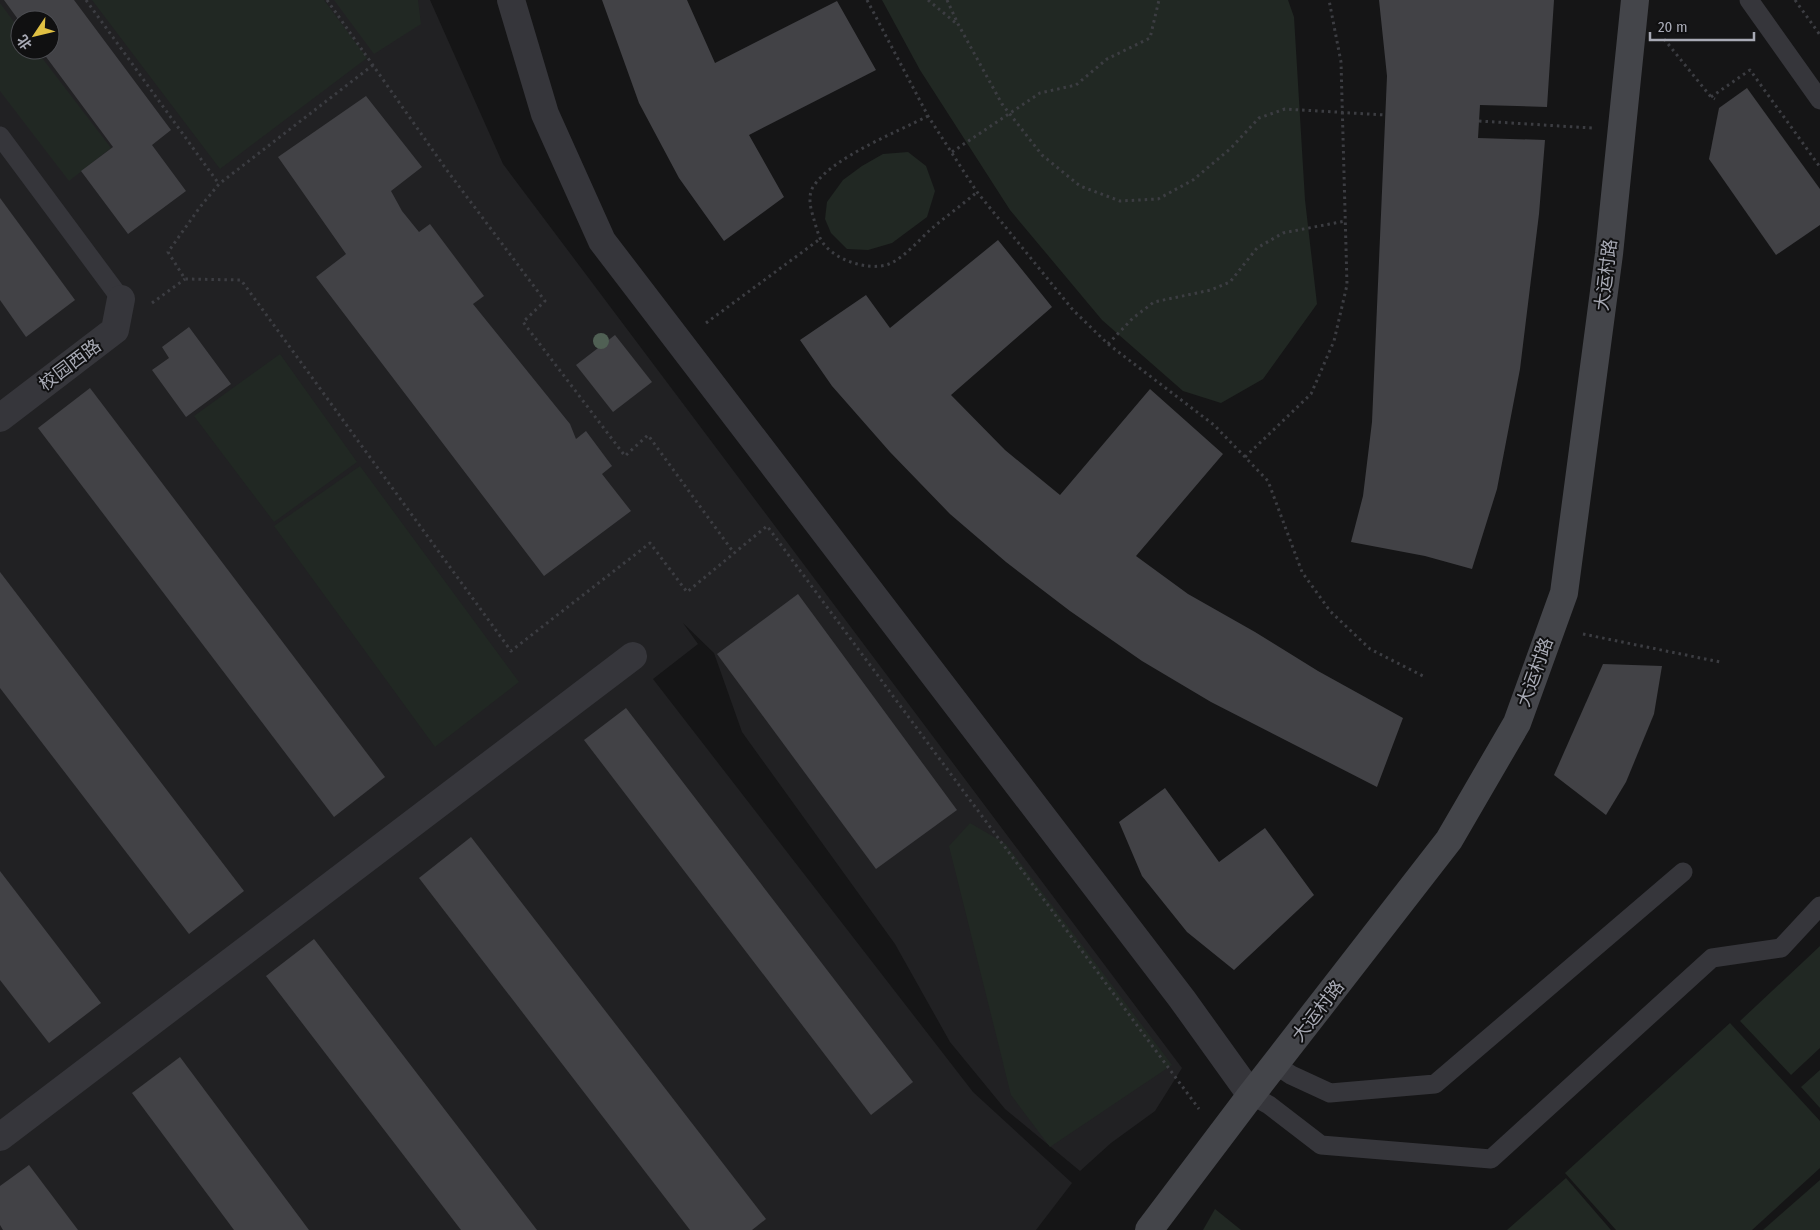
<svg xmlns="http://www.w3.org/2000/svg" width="1820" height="1230" font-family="'Fira Sans Condensed','Noto Sans SC',sans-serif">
<rect width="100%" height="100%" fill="#151516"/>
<path fill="#212123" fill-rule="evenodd" d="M0 0H430L503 164 1182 1068 1155 1111 1111 1143 1080 1171 1005 1109 950 1042 895 944 742 732 714 653 683 623 698 644 653 679 973 1092 1072 1183 1036 1230H0ZM20 20H50V50H20Z"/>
<g fill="#212823">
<path d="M92 0H324L367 58 220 169Z"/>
<path d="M334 0H418L421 24 374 54Z"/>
<path d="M882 0H1288L1294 17 1305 200 1317 304 1263 379 1221 403 1183 391 1102 320 1010 210 920 70Z"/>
<path d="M0 3 20 30V50H36L111 148 69 181 0 91Z"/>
<path d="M908 152 926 166 935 191 927 217 892 243 868 250 847 249 831 233 825 219 827 202 843 180 862 166 883 154Z"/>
<path d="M280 354 357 462 274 522 194 416Z"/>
<path d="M360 466 519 682 435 747 274 526Z"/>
<path d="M970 823 1006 844 1172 1065 1050 1147 1011 1095 949 846Z"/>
<path d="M1820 946V1048L1791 1075 1740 1021Z"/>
<path d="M1730 1023 1820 1121V1168L1752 1230H1616L1565 1173Z"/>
<path d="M1820 1070V1108L1801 1087Z"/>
<path d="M1566 1178 1611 1230H1507Z"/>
<path d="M1820 1180V1230H1763Z"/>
<path d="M1215 1209 1241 1230H1203Z"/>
</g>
<g fill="#424246">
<path d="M4 0H74L171 130 152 145 186 191 128 234 81 171 113 147 41 50H50V20H20V22Z"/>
<path d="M602 0H687L715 63 837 1 876 70 749 135 784 197 724 241 679 178 639 103Z"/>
<path d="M1379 0H1554L1547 107 1480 105 1478 138 1545 140 1539 214 1520 369 1497 489 1472 569 1425 556 1351 542 1363 496 1372 422 1387 76Z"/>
<path d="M1747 88 1820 189V225L1776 255 1709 159 1719 108Z"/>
<path d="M366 96 422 167 391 191 402 211 419 232 430 224 484 296 473 304 570 424 576 439 586 431 612 466 602 474 631 511 544 576 316 277 346 254 278 157Z"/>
<path d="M0 198 75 300 26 337 0 300Z"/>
<path d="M998 240 1052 307 951 395 1005 450 1060 495 1150 389 1223 454 1136 556 1188 594 1255 632 1318 671 1403 718 1377 787 1211 702 1142 661 1070 611 1006 562 950 514 890 452 832 386 800 340 866 295 890 328Z"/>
<path d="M189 327 231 384 186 417 152 370 169 358 162 347Z"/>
<path d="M615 335 652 382 613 412 576 365Z"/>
<path d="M90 388 385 777 334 817 38 428Z"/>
<path d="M0 572 244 891 189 934 0 688Z"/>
<path d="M798 594 957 810 876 869 717 654Z"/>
<path d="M1603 664 1662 666 1654 714 1626 782 1606 815 1554 775Z"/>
<path d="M626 708 913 1082 871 1115 584 740Z"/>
<path d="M1165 788 1219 862 1265 828 1314 895 1234 970 1187 932 1142 876 1119 822Z"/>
<path d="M471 837 766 1219 752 1230H690L419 878Z"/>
<path d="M0 871 101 1003 49 1043 0 980Z"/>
<path d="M314 939 537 1230H461L266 976Z"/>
<path d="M180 1057 309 1230H234L132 1093Z"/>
<path d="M29 1165 78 1230H3L0 1225V1186Z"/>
</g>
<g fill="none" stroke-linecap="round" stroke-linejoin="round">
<g stroke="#3c3d42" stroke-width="3" stroke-dasharray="2.5 4" stroke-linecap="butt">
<path d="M86 0 219 184"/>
<path d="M327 0 446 169 545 301 523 322 625 456 648 435 734 553"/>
<path d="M867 0 928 116 977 192 1073 310 1108 344 1214 425 1245 457 1268 481 1302 572 1330 611 1370 649 1423 676"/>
<path d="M928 0 957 24"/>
<path d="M947 0 958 24 1002 104 1042 155 1080 186 1120 201 1158 199 1193 180 1230 149 1259 118 1285 109 1385 115"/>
<path d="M1795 0 1820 35"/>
<path d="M1664 39 1711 97 1715 99"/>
<path d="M373 65 219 184 200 207 168 252 185 279 241 280 511 651 650 543 687 592 767 526 1199 1109"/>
<path d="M1711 97 1750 70 1820 167"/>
<path d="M928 116C897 132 831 158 813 187 808 195 810 207 813 216 815 223 817 231 820 238 830 259 868 272 889 264 905 257 918 241 930 230 945 217 962 205 977 192"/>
<path d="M1479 121 1592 128"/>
<path d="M952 152 1040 93 1076 85 1107 59 1150 38 1159 0"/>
<path d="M152 303 185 279"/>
<path d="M706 323 820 239"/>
<path d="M1108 344 1133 318 1154 302 1211 290 1230 282 1257 248 1283 233 1345 221"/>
<path d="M1245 457 1311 394 1334 341 1347 285 1341 62 1329 0"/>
<path d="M1583 634 1720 662"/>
</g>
<g stroke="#36363b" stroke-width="19">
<path d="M1749 0 1820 100"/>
<path d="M0 136 121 299"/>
<path d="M1276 1065 1291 1075 1330 1093 1435 1084 1683 872"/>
<path d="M1251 1095 1269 1105 1321 1145 1491 1159 1712 958 1781 948 1820 906"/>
</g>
<g stroke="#36363b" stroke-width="28">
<path d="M511 0 545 114 602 241 1182 999 1251 1095"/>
<path d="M0 418 115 330 121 299"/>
<path d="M0 1137 633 656"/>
</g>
<path stroke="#44454a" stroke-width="28" d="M1149 1230 1251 1095 1449 840 1517 723 1564 593 1609 254 1635 0"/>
</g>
<circle fill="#506054" cx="601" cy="341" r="8"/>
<g text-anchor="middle" stroke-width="4" stroke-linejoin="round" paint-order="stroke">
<g font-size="18" fill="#a8aab5" stroke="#101011">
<text transform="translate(1606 275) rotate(-83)" y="6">大运村路</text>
<text transform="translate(70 365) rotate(-37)" y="6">校园西路</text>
<text transform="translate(1535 672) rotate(-70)" y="6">大运村路</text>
<text transform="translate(1318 1011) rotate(-52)" y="6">大运村路</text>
</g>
</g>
<g transform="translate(35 35) rotate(235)"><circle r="24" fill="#101011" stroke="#4d4e53"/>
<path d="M0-4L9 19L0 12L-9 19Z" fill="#e0c043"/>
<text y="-8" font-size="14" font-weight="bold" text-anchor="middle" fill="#a8aab5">北</text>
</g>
<path d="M1650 32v8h104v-8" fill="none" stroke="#a8aab5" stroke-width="2.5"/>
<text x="1658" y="32" font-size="15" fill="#a8aab5" stroke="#101011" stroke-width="4" paint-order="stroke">20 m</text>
</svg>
